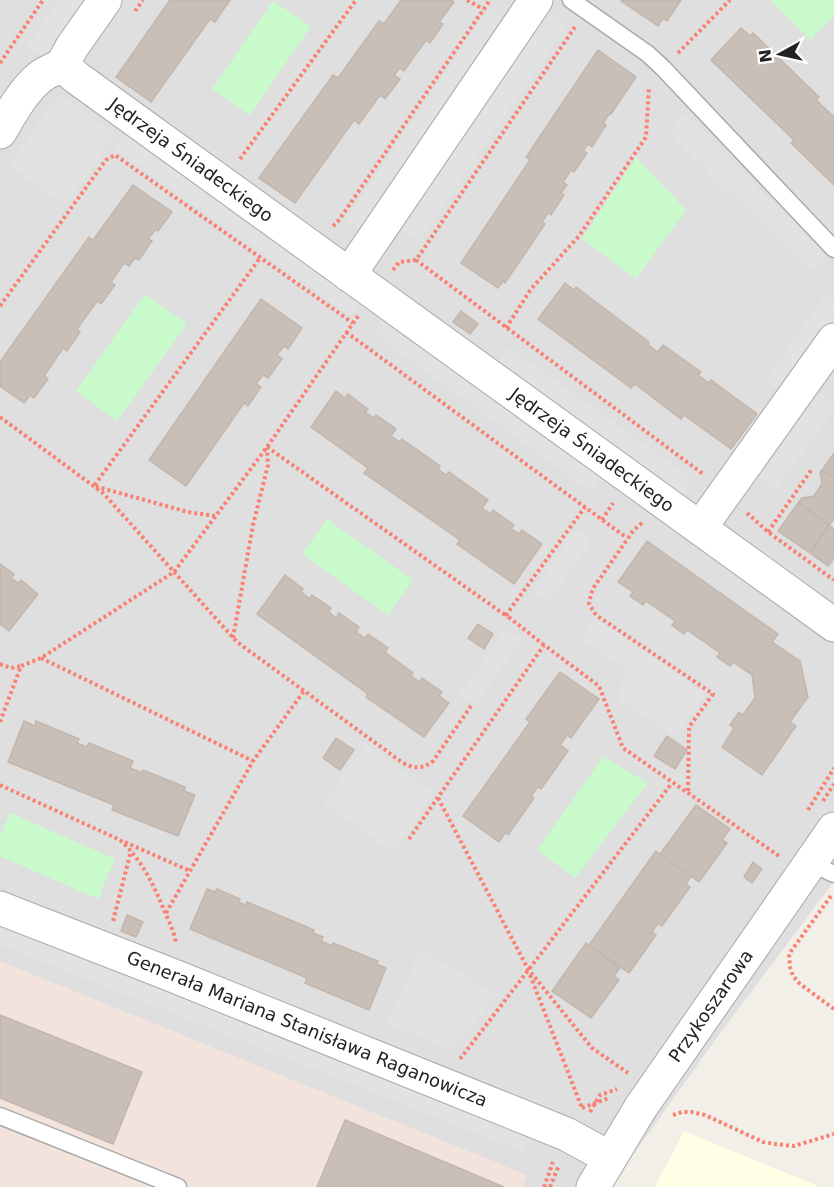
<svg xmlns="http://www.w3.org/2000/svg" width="834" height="1187" font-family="'DejaVu Sans',sans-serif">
<rect width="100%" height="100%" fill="#f2efe9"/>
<path fill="#e0dfdf" d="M0 0H834V881L716 1039 610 1187H489L0 990Z"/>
<path fill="#ffffe5" d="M684 1131 820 1187H655Z"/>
<path fill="#f3e3dd" d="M0 961 527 1175 522 1187H0Z"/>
<g fill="#c8facc">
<path d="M770 0H834V16L811 40Z"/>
<path d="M273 1 311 26 250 115 212 89Z"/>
<path d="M636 157 686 210 636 279 582 239Z"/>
<path d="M145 294 187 324 117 421 76 391Z"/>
<path d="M327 519 413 580 388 615 302 554Z"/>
<path d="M603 757 648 783 575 878 537 850Z"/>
<path d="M10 813 115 859 98 899 0 856V836Z"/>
</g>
<g fill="#e2e2e2">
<path d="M59 0H89L46 60 27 46Z"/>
<path d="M490 7 509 20 365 232 346 219Z"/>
<path d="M548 11 567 24 419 242 400 228Z"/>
<path d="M59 94 116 134 65 206 8 165Z"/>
<path d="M685 114 826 256 810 272 668 131Z"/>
<path d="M126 132 362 299 351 315 115 148Z"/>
<path d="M825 295 834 302V317L781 392 765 381Z"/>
<path d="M386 315 604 474 591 492 373 333Z"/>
<path d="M509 347 693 479 681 497 497 365Z"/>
<path d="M819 392 834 403V409L776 490 758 478Z"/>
<path d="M577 529 592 541 548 603 532 592Z"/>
<path d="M595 618 706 694 675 738 619 699 625 668 580 640Z"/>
<path d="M506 629 522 640 475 706 459 695Z"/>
<path d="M366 744 434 793 394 853 323 803Z"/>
<path d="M0 922 531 1132 523 1152 0 945Z"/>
<path d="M420 949 497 995 453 1050 387 1024Z"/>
</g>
<g fill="#c7bfb8" stroke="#c4b6ab" stroke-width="1.5">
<path d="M170 0H230L215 22 210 19 151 102 116 77Z"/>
<path d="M401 0H451L454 2 439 22 443 24 430 43 426 40 404 71 400 68 394 75 400 79 385 99 380 95 359 124 354 120 295 203 259 178 333 75 338 78 379 21 384 24Z"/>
<path d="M622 0H681L667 21 663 18 658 26 621 1Z"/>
<path d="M741 28 750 36 753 33 819 97 816 100 834 117V185L791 143 794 140 711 60Z"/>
<path d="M598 50 636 77 611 114 610 113 603 123 606 125 592 147 588 144 583 151 587 153 574 172 571 170 563 182 567 185 561 193 564 195 551 215 548 213 542 222 545 224 505 283 503 281 498 288 461 263 530 160 526 157Z"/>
<path d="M133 185 172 212 158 231 156 229 148 239 152 241 139 260 135 258 129 266 124 263 111 282 115 285 101 304 97 301 77 329 80 332 67 351 63 348 44 376 48 379 34 398 30 395 24 403 0 386V362L89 237 93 240Z"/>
<path d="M565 283 574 290 576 287 649 342 648 345 658 352 663 345 701 372 698 375 709 383 711 380 757 414 731 449 684 415 681 419 635 384 631 388 538 319Z"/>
<path d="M261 299 302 328 288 349 284 346 277 355 282 359 268 378 263 375 256 384 261 387 248 406 244 403 186 486 149 460Z"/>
<path d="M461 311 478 324 470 334 453 322Z"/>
<path d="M336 391 345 398 348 394 368 409 365 412 374 418 376 415 396 429 391 436 400 442 402 439 440 466 438 469 446 475 449 472 488 500 482 508 491 514 493 510 514 525 511 529 519 534 522 530 542 544 514 584 457 544 460 540 364 473 368 468 311 427Z"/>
<path d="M834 453V478L822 470Z"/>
<path d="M822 470 834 478V519L829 525 798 503 802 498 814 496 822 484 820 472Z"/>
<path d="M798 503 829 525 810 553 778 531Z"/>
<path d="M829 525 834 529V558L828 566 810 553Z"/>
<path d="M647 541 778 634 772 642 800 661 808 697 790 722 796 726 762 775 722 747 734 728 730 725 739 712 743 715 755 698 752 675 733 662 730 666 717 657 720 653 687 630 684 634 672 625 675 621 646 601 643 605 630 596 633 592 618 582Z"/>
<path d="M0 564 14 574 11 578 18 583 21 580 38 594 9 631 0 624Z"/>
<path d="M285 575 303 589 301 592 310 599 312 595 331 608 329 612 336 618 339 613 359 627 356 632 365 638 368 634 388 648 385 652 413 673 411 676 420 682 422 678 442 692 439 696 449 703 424 737 366 697 368 694 257 614Z"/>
<path d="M478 624 493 634 484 649 468 638Z"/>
<path d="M560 672 599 699 571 738 567 735 560 745 568 751 541 789 538 787 531 796 534 798 508 835 505 833 499 842 463 816 530 722 526 719Z"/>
<path d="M24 721 35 726 36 721 79 739 77 743 87 747 89 743 133 761 130 768 142 773 143 770 185 787 184 791 195 795 178 836 112 810 114 805 8 762Z"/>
<path d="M667 736 687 750 675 769 654 756Z"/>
<path d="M336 738 354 750 340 770 323 758Z"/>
<path d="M696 805 730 829 722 840 727 843 699 882 660 854Z"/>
<path d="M656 851 691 876 686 884 690 887 662 926 658 923 652 932 656 935 629 973 589 945Z"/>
<path d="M753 862 762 869 752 883 744 877Z"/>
<path d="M207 889 215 892 217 889 240 899 238 902 246 905 247 902 314 930 313 933 323 937 321 941 332 946 333 943 378 961 376 964 386 968 369 1010 305 983 307 978 190 929Z"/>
<path d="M127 915 143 922 136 937 121 931Z"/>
<path d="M586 943 620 968 614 976 619 980 591 1018 552 991Z"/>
<path d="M0 1015 142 1072 113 1144 0 1098Z"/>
<path d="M345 1120 504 1187H317Z"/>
</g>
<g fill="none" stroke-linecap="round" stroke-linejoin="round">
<defs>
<g id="service">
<path d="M571 0 648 54 663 68 834 249"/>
<path d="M811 863 834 874"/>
<path d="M0 1116 178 1187"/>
</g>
<g id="minor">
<path d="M62 65 77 78 834 625"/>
<path d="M62 65 72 47 105 0"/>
<path d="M0 132C11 113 23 91 40 77 46 72 55 69 62 65"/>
<path d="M349 275 536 0"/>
<path d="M700 528 834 340"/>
<path d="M0 908 164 972 566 1134 610 1158"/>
</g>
<path id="tertiary" d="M593 1187 641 1107 834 829"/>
</defs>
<use href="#service" stroke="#a9a9a9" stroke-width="19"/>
<use href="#minor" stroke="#a9a9a9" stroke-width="35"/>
<use href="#tertiary" stroke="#a9a9a9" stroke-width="35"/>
<g stroke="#fa8072" stroke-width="4" stroke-dasharray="3 3" stroke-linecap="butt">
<path d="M467 0 483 9"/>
<path d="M135 11 143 0"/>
<path d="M575 27 416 260 703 474"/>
<path d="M678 53 730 0"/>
<path d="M0 63 43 0"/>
<path d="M240 159 356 0"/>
<path d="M333 226 339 220 490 0"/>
<path d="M393 270 399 262 416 260"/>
<path d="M0 306 106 160 115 155 353 323"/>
<path d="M506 328 531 289 579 236 646 137 649 87"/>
<path d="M346 332 627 538"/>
<path d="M0 417 103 493 237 642 403 763C414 769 423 769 433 761L471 706"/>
<path d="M267 447 508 617"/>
<path d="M747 513 768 532 834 580"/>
<path d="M215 516 188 512 94 486 260 258"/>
<path d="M602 520 613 503"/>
<path d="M642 523 633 531 594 587 591 594 589 604 596 615 713 694 689 727 688 793"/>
<path d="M768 532 812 469"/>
<path d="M233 638 253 525 268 465 267 448"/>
<path d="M544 645 506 615 585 507"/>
<path d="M41 658 253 761"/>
<path d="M0 664 11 668 21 666"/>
<path d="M0 722 21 666 41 658 174 572 267 447 358 316"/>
<path d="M0 785 120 840C141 859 153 883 163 908 168 919 174 931 176 943"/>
<path d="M438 798 528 969 592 1048 628 1073"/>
<path d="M823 801 834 784"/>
<path d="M808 810 834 768"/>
<path d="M409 839 544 645 599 686 623 748 779 856"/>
<path d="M125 842 190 871"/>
<path d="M831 896 789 954 790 967 793 976 800 984 834 1009"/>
<path d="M166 913 253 761 304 691"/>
<path d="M113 921 131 851"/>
<path d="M530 975 582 1108"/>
<path d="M460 1059 672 783"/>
<path d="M582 1108 609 1098"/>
<path d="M590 1112 600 1095 617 1089"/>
<path d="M673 1115 682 1112H692L705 1115 763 1142 775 1144 794 1146 834 1134"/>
<path d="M544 1187 553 1162"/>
<path d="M550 1187 559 1165"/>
</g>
<use href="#service" stroke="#fff" stroke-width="16"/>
<use href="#minor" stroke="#fff" stroke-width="33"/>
<use href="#tertiary" stroke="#fff" stroke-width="33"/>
</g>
<g text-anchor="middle" stroke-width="5" stroke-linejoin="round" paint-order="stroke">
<g font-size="18" fill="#222" stroke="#fff">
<text transform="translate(191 160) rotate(36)" y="6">Jędrzeja Śniadeckiego</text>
<text transform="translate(592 450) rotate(36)" y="6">Jędrzeja Śniadeckiego</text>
<text transform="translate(711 1006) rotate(-55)" y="6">Przykoszarowa</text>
<text transform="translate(307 1029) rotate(22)" y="6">Generała Mariana Stanisława Raganowicza</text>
</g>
</g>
<g transform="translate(780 54) rotate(262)" stroke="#ffffff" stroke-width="4.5" paint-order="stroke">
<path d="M0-4.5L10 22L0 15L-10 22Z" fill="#222222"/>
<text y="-9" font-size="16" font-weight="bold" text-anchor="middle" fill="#222222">N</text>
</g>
</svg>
